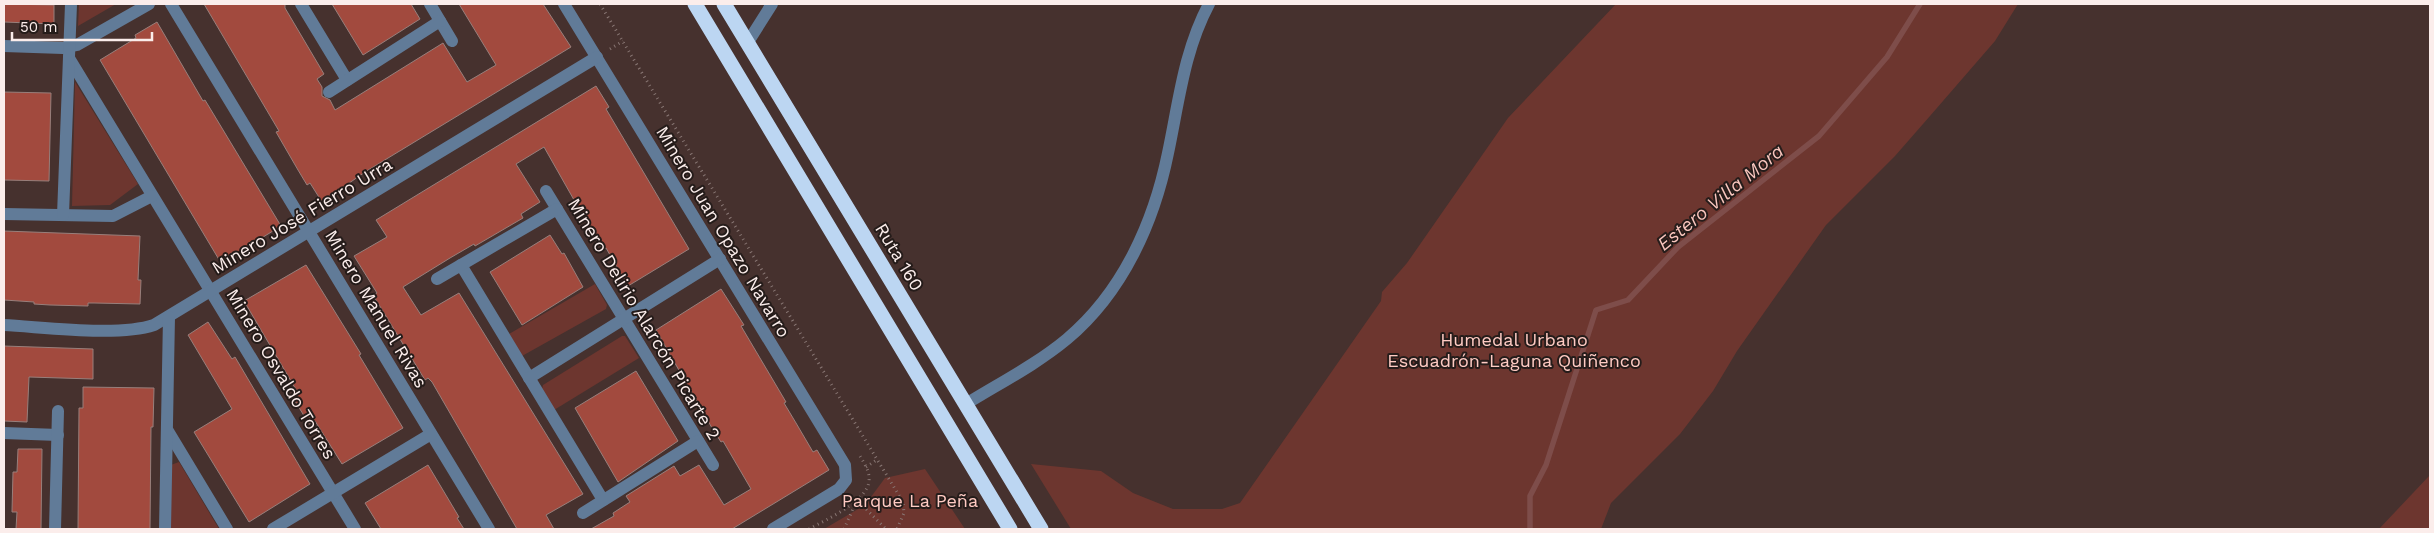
<svg xmlns="http://www.w3.org/2000/svg" width="2434" height="533" font-family="'Work Sans',sans-serif">
<rect width="100%" height="100%" fill="#46312e"/>
<g fill="#6d362f">
<path d="M79 4H116L78 26Z"/>
<path d="M1616 4H2018L1995 41 1930 116 1895 156 1826 225 1737 351 1713 391 1680 434 1611 503 1601 529H1071L1031 464 1101 471 1133 493 1173 509H1222L1240 503 1381 301 1382 292 1407 263 1508 118Z"/>
<path d="M75 82 138 184 110 205 72 206Z"/>
<path d="M595 284 607 305 606 309 522 356 509 334Z"/>
<path d="M622 336H625L639 358 554 410 542 389 543 385Z"/>
<path d="M179 462 219 529H167L168 466Z"/>
<path d="M925 469 965 529H824L865 505 885 478Z"/>
<path d="M2430 475V529H2379Z"/>
</g>
<g fill="none" stroke-linecap="round" stroke-linejoin="round">
<path stroke="#7e4d4a" stroke-width="5.5" d="M1530 529V496L1546 465 1596 310 1628 300 1678 247 1819 136 1887 57 1920 4"/>
</g>
<g fill="#a24a3e" stroke="#987f7b">
<path d="M4 4 54 5V24L4 22Z"/>
<path d="M204 4H285V8L324 74 317 79 322 87V96L330 100 335 110 443 43 467 82 496 65 459 4H543L571 47 365 172 322 202 310 183 307 185 298 170 276 132 279 131Z"/>
<path d="M332 4H411L420 19 363 55Z"/>
<path d="M157 22 203 101 205 100 281 226 221 263 100 60 136 38 135 35Z"/>
<path d="M596 86 609 107 606 109 689 249 628 286 606 248 603 250 595 237 544 147 516 164 540 202 521 214 523 218 475 246 474 244 450 258 403 287 421 315 459 293 583 494 546 515 554 529H517L432 382 428 378 425 380 373 295 377 293 354 256 387 237 376 220Z"/>
<path d="M4 92 51 93 49 181 4 180Z"/>
<path d="M4 231 140 236 138 280H141L140 304 94 303H88V306L50 305 34 304V302L4 300Z"/>
<path d="M550 235 562 254 564 253 583 287 522 325 490 272Z"/>
<path d="M306 265 361 354 359 355 403 428 342 464 315 421 309 424 292 396 298 393 244 301Z"/>
<path d="M721 289 744 325 741 326 786 402 784 403 796 423 813 452 817 450 829 470 732 529H591L614 516 613 513 630 502 626 496 674 466 680 476 699 465 724 505 751 489 723 441 721 442 712 428 656 330Z"/>
<path d="M208 322 232 359 235 357 310 484 249 522 194 432 232 409 188 335Z"/>
<path d="M4 346 93 349V379L29 377 27 422 4 421Z"/>
<path d="M636 371 678 441 618 482 575 408Z"/>
<path d="M83 387 154 388 153 427H151L150 529H78L79 408H83Z"/>
<path d="M18 449H42L41 529H16L17 512H12L13 472H17Z"/>
<path d="M428 465 459 517 457 518 464 529H381L365 503Z"/>
</g>
<g fill="none" stroke-linecap="round" stroke-linejoin="round">
<g stroke="#897774" stroke-width="3" stroke-dasharray="1 4" stroke-linecap="butt">
<path d="M600 4 903 502 904 513 897 529"/>
<path d="M610 49 623 41"/>
<path d="M866 467 878 459"/>
<path d="M809 529C827 519 871 500 869 478 869 470 864 463 860 456"/>
<path d="M844 529 857 500 886 529"/>
</g>
<g stroke="#617b98" stroke-width="12">
<path d="M171 4 489 529"/>
<path d="M301 4 347 80"/>
<path d="M430 4 452 41"/>
<path d="M564 4 845 465 846 480 839 489 773 529"/>
<path d="M748 42 772 4"/>
<path d="M4 46 63 48 77 45 149 4"/>
<path d="M69 58 355 529"/>
<path d="M329 92 440 21"/>
<path d="M546 191 713 465"/>
<path d="M4 214 113 216 152 196"/>
<path d="M63 215 71 4"/>
<path d="M461 265 603 500"/>
<path d="M437 279 557 209"/>
<path d="M4 325C44 327 118 337 154 325L597 57"/>
<path d="M529 378 720 259"/>
<path d="M966 404C1000 383 1037 364 1067 339 1123 292 1154 222 1168 153 1179 101 1184 51 1209 4"/>
<path d="M168 431 227 529"/>
<path d="M4 433 58 435"/>
<path d="M583 513 698 441"/>
<path d="M55 529 58 411"/>
<path d="M165 529 169 317"/>
<path d="M273 529 431 434"/>
</g>
<g stroke="#bcd6f2" stroke-width="15">
<path d="M695 4 1010 529"/>
<path d="M724 4 1041 529"/>
</g>
</g>
<g text-anchor="middle" stroke-width="4" stroke-linejoin="round" paint-order="stroke">
<g font-size="18" fill="#fbedeb" stroke="#251c1a">
<text transform="translate(302 216) rotate(-31)" y="6">Minero José Fierro Urra</text>
<text transform="translate(723 232) rotate(59)" y="6">Minero Juan Opazo Navarro</text>
<text transform="translate(899 257) rotate(59)" y="6">Ruta 160</text>
<text transform="translate(376 309) rotate(59)" y="6">Minero Manuel Rivas</text>
<text transform="translate(644 319) rotate(59)" y="6">Minero Delirio Alarcón Picarte 2</text>
<text transform="translate(281 374) rotate(59)" y="6">Minero Osvaldo Torres</text>
</g>
<g font-size="18" fill="#ffcbc3" stroke="#251c1a">
<text x="1514" y="346">Humedal Urbano<tspan x="1514" dy="21">Escuadrón-Laguna Quiñenco</tspan></text>
<text x="910" y="507">Parque La Peña</text>
</g>
<g font-size="19" font-style="italic" fill="#f9c6be" stroke="#251c1a">
<text transform="translate(1720 197) rotate(-39)" y="7">Estero Villa Mora</text>
</g>
</g>
<rect width="2434" height="533" fill="none" stroke="#fbedeb" stroke-width="10"/>
<path d="M12 32v8h140v-8" fill="none" stroke="#fbedeb" stroke-width="2.5"/>
<text x="20" y="32" font-size="15" fill="#fbedeb" stroke="#251c1a" stroke-width="4" paint-order="stroke">50 m</text>
</svg>
